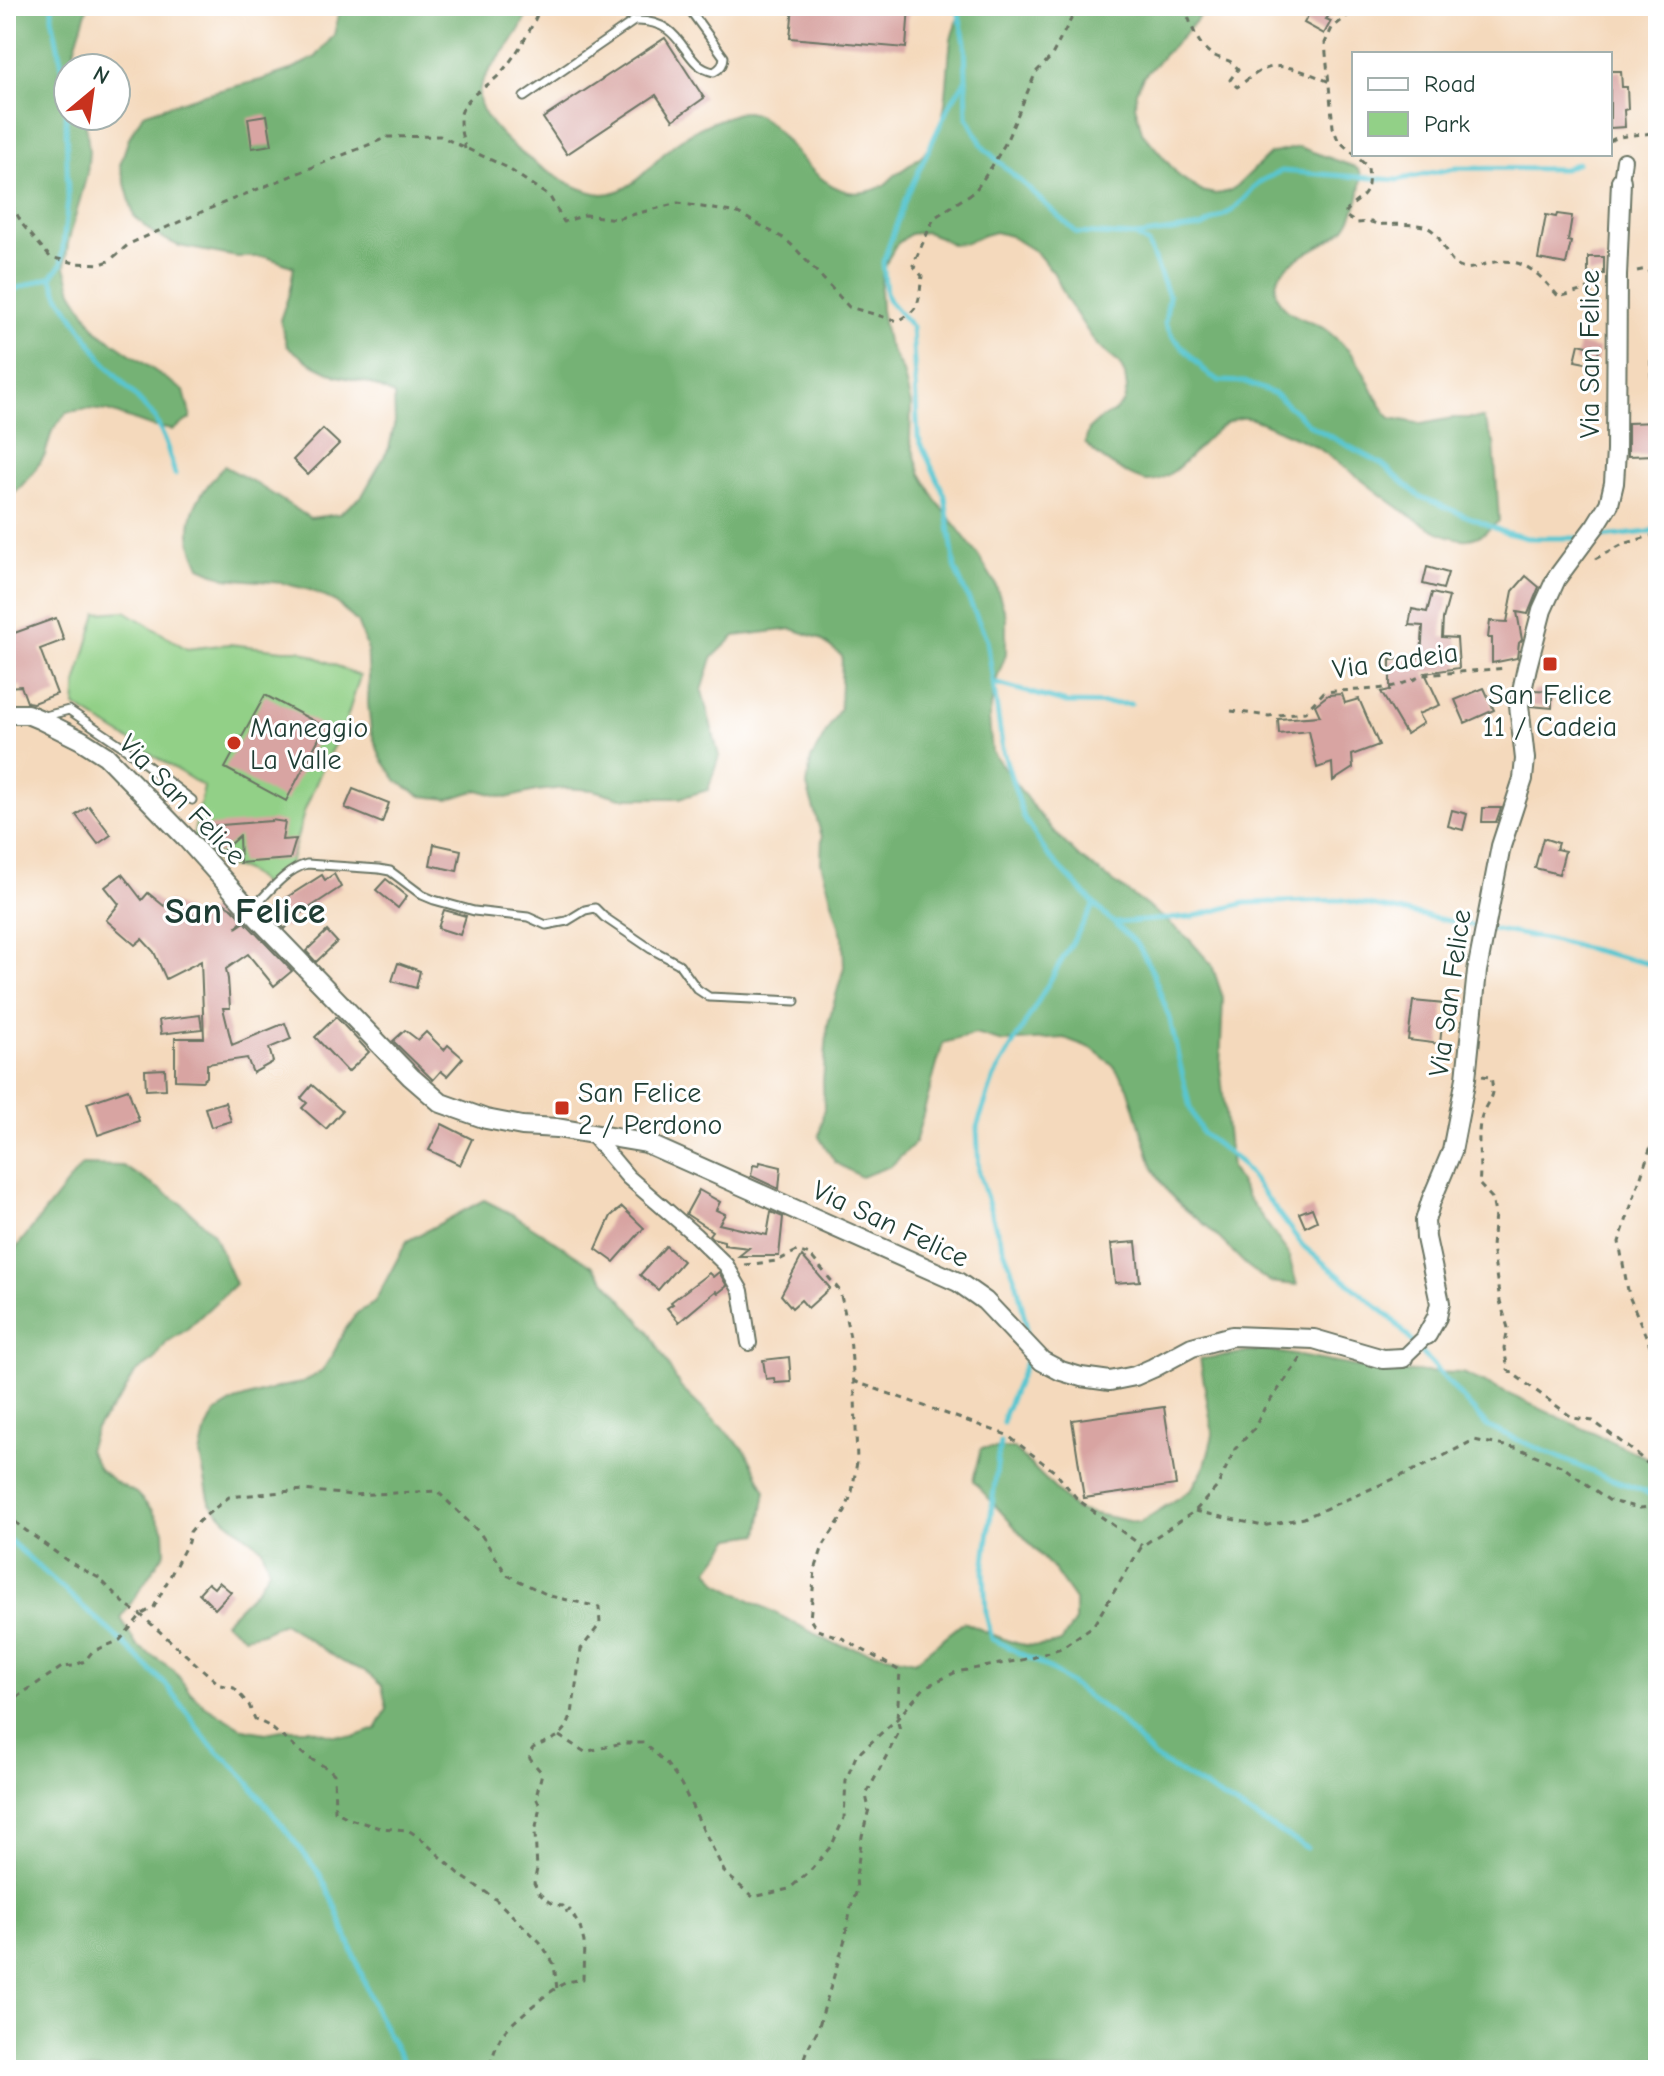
<svg xmlns="http://www.w3.org/2000/svg" width="1664" height="2076" font-family="'Comic Neue',sans-serif">
<rect width="100%" height="100%" fill="#fff"/>
<filter id="ink" filterUnits="userSpaceOnUse"><feTurbulence type="fractalNoise" baseFrequency=".0125" numOctaves="2"/><feDisplacementMap in="SourceGraphic" scale="16" xChannelSelector="R" yChannelSelector="G"/><feConvolveMatrix kernelMatrix="1 2 1 2 8 2 1 2 1" color-interpolation-filters="sRGB"/></filter>
<filter id="wash" filterUnits="userSpaceOnUse"><feTurbulence type="fractalNoise" baseFrequency=".006" numOctaves="4" result="noise"/><feDisplacementMap in="SourceGraphic" scale="32" xChannelSelector="R" yChannelSelector="G"/><feGaussianBlur stdDeviation="1.8" result="paint"/><feColorMatrix in="noise" values="0 0 0 0 0 0 0 0 0 0 0 0 0 0 0 0 0 1.4 0 .05"/><feComposite in="paint" operator="in"/></filter>
<g filter="url(#wash)">
<rect width="100%" height="100%" fill="#f4d9bc"/>
<path fill="#92d087" stroke="#58865e" stroke-width="2" d="M125 611 187 649 229 644 283 650H300L360 676 345 724 325 762 305 809 289 867 269 890C252 875 246 866 221 867L193 837 204 787 75 706 77 680 97 613Z"/>
<g fill="#75b274" stroke="#4a7854" stroke-width="2">
<path d="M6 6H88L74 50 76 68H68V116H85L89 151 87 174 68 243 65 267 72 291 97 331 184 391 191 418 173 430 150 426 108 411 89 409 67 412 52 431 45 455 32 474 17 491 6 495Z"/>
<path d="M343 6H532C526 17 521 28 514 38 505 53 481 75 479 93 475 130 570 194 603 194 635 193 653 160 676 143 689 133 708 123 724 118 731 115 740 111 747 112 783 117 802 182 849 192 861 194 875 191 884 185 889 182 893 176 898 173 909 165 922 158 930 146 950 116 946 75 951 40 953 29 959 17 963 6H1206L1201 15 1189 29 1143 77 1136 91 1135 105 1142 132 1179 176 1201 191 1215 194 1222 193 1229 191 1237 186 1270 154 1299 147 1355 167 1360 171C1363 181 1360 191 1358 201 1355 210 1351 221 1345 228 1327 249 1257 265 1280 302 1289 318 1312 320 1326 330 1334 336 1342 344 1349 351 1368 371 1373 401 1391 418L1422 424 1452 418H1483L1494 443 1499 521C1490 528 1481 538 1468 539 1431 543 1357 473 1324 452 1311 443 1295 437 1281 431 1271 427 1257 419 1247 418 1211 414 1184 483 1147 481 1139 480 1131 475 1124 472 1109 464 1097 456 1085 443L1089 429 1100 419 1113 413 1124 402 1127 389 1125 375 1119 363 1098 346 1090 335 1067 300 1054 273 1036 252 1010 236 995 232 981 236 966 243 951 244 939 237 926 232 910 234 897 244 888 259 882 276 880 292 881 310 887 342 903 372 911 405 910 440 920 472 936 500 978 555 995 583 1006 616V654L995 684 989 719 992 752 1034 808 1055 833 1079 857 1161 916 1189 939 1212 965 1223 998 1220 1066 1231 1168 1247 1196 1288 1253 1297 1285 1269 1282 1246 1265 1208 1227 1186 1210 1167 1191 1153 1168 1128 1087 1113 1065 1091 1048 1064 1038 1003 1042 975 1034 943 1043 915 1143 891 1166 861 1177 835 1162 819 1137 824 1108 823 1081 828 1024 844 967 843 939 821 863 822 837 807 786 811 759 840 708 842 656 819 638 792 629 735 636 712 658 702 691 719 756 708 790 680 798H621L593 790 565 788 536 791 506 798 478 790 449 799 421 796 397 781 381 758 371 731 368 703 369 677 367 647 357 622 336 602 310 590 282 583 225 578 200 567C197 559 192 550 191 542 185 511 205 487 224 466L252 481 310 518 339 514 362 496 389 448 395 422 394 395 369 383 337 376 310 363 287 346 280 320 289 294 294 267 267 257H237L179 246 154 234 134 216 120 165 129 138 143 114 201 95 261 80 290 70 316 57 334 35 340 9Z"/>
<path d="M82 1165 123 1166 181 1203 213 1233 235 1284 186 1330 167 1342 154 1360 135 1373 124 1393 95 1429 88 1450 99 1469 117 1483 136 1493 152 1510 164 1530 165 1552 121 1618 136 1645 174 1670 188 1690 204 1705 243 1729 266 1733 287 1729H310L332 1735 354 1737 376 1729 387 1709 382 1686 365 1671 343 1662 283 1623 262 1633 244 1637 224 1622 256 1590 269 1570 262 1548 226 1520 210 1503 200 1455 205 1433 215 1413 235 1401 280 1387 302 1383 322 1371 334 1352 344 1331 357 1313 374 1303 407 1241 484 1200 512 1214 593 1266 649 1331 681 1388 745 1450 766 1491 759 1534 732 1538 709 1569 718 1583 834 1644 915 1661 964 1622C997 1636 1025 1654 1061 1642L1075 1621V1600L1054 1570 973 1481 981 1448H1014L1076 1510 1139 1523 1191 1490 1205 1466 1213 1435 1200 1359 1266 1350 1380 1371 1463 1373 1658 1463V2070H6V1281L9 1257Z"/>
</g>
<g fill="none" stroke-linecap="round" stroke-linejoin="round">
<g stroke="#59c6d0" stroke-width="5">
<path d="M957 6 965 42 967 117 984 148 1077 233 1136 236 1201 227 1233 210 1261 181 1281 171 1397 180 1455 168 1564 169 1577 163"/>
<path d="M966 79 949 106 905 200 883 262 886 293 889 301 912 327 918 437 945 496 955 569 987 640 1003 751 1024 818 1047 854 1103 913 1138 945 1153 973 1170 1020 1190 1108 1202 1133 1240 1162 1303 1246 1391 1318 1488 1427 1604 1477 1644 1491 1658 1499"/>
<path d="M1136 236 1148 244 1169 296 1165 323 1173 337 1208 374 1220 381 1245 382 1275 394 1311 426 1382 464 1419 496 1504 532 1527 538H1579"/>
<path d="M51 277 59 296 104 362 155 418 165 440 175 474"/>
<path d="M6 292 51 277 61 265 68 200 65 81 52 17V6"/>
<path d="M1593 538 1649 532 1658 527"/>
<path d="M994 683 1067 703 1131 704"/>
<path d="M1116 923 1191 917 1245 903 1343 900 1481 927"/>
<path d="M1491 929 1556 941 1658 966"/>
<path d="M1026 1334V1324L1017 1284 996 1228 979 1173 977 1127 994 1077 1094 905"/>
<path d="M1003 1423 1004 1415 1026 1362V1352"/>
<path d="M1000 1442 984 1570 986 1614 992 1639 1049 1668 1117 1718 1155 1758 1307 1848"/>
<path d="M6 1537 120 1640 168 1687 210 1744 241 1773 319 1873 332 1898 376 2012 407 2070"/>
</g>
</g>
<g id="blocks">
<g fill="#d8a4a2">
<path d="M793 6H909L906 48 790 38Z"/>
<path d="M1317 6H1337L1326 19 1331 21 1324 34 1304 23 1311 10 1313 11Z"/>
<path d="M665 38 704 98 673 120 656 95 567 154 543 118Z"/>
<path d="M1610 71H1621L1622 87H1627L1628 109 1624 110 1625 127 1610 128Z"/>
<path d="M267 115 272 145 252 148 248 118Z"/>
<path d="M1557 214 1572 216 1568 241 1571 242 1566 264 1538 259 1546 215 1556 217Z"/>
<rect x="1588" y="257" width="16" height="17"/>
<path d="M1579 344 1599 349 1596 365 1575 361Z"/>
<path d="M1658 422V439H1655V455L1628 456V423Z"/>
<path d="M323 429 339 444 308 475 293 460Z"/>
<path d="M1427 567 1448 573 1443 589 1423 584Z"/>
<path d="M1526 576 1539 587 1528 614 1517 612 1522 640 1519 643 1517 658 1492 663V638H1488L1490 621 1507 622 1513 591Z"/>
<path d="M1432 593 1449 597 1443 619 1442 637 1457 638 1459 668 1425 673 1440 705 1418 714 1423 723 1406 734 1381 692 1390 690V660L1421 657 1423 626 1409 625 1412 609 1427 612Z"/>
<path d="M56 618 64 640 40 649 57 694 33 703 27 702 21 686 6 687V636Z"/>
<path d="M1484 688 1494 710 1465 723 1455 700Z"/>
<path d="M1534 690 1552 691V708L1531 706Z"/>
<path d="M1342 694 1345 703 1359 699 1379 745 1352 755 1353 768 1333 781 1332 763 1317 768 1309 731 1279 734 1278 719 1320 716 1315 705 1328 695Z"/>
<path d="M265 695 325 727 286 801 225 768Z"/>
<path d="M353 789 389 803 382 823 345 808Z"/>
<path d="M89 806 111 835 98 844 76 815Z"/>
<path d="M1483 808H1501L1496 822H1482Z"/>
<path d="M1452 810 1467 814 1463 830 1448 826Z"/>
<path d="M271 820 285 822 282 840 296 839 290 859 240 863 239 836 218 855 199 835 209 826 271 821Z"/>
<path d="M1543 838 1558 843 1556 849 1565 851 1559 874 1535 868Z"/>
<path d="M434 844 461 850 457 871 430 865Z"/>
<path d="M122 874 142 900 148 893 164 906 169 901 201 919 220 901 233 909 243 920 236 928 245 922 292 971 274 986 248 954 226 969 228 979 230 1008H223L232 1045 285 1023 291 1039 269 1048 273 1062 253 1073 247 1058 207 1064V1077L202 1081 175 1080V1038H204L201 961 166 979 154 952 142 939 135 945 106 920 119 904 105 887Z"/>
<path d="M334 874 341 887 294 918 285 929 267 910 322 875 325 880Z"/>
<path d="M386 879 407 896 398 908 376 890Z"/>
<path d="M444 910 466 916 460 935 438 928Z"/>
<path d="M327 931 337 942 316 962 306 951Z"/>
<path d="M398 963 420 971 416 988 392 981Z"/>
<path d="M1413 1001 1444 1004 1440 1044 1408 1040Z"/>
<path d="M200 1015 202 1029 161 1034 159 1020Z"/>
<path d="M336 1017 369 1052 348 1072 315 1037Z"/>
<path d="M405 1030 418 1040 426 1032 444 1050 448 1045 463 1058 447 1076 441 1071 433 1080 393 1041Z"/>
<path d="M165 1069 166 1089 146 1090 145 1070Z"/>
<path d="M312 1085 342 1111 326 1129 302 1108 307 1103 301 1098Z"/>
<path d="M128 1089 139 1121 98 1135 87 1103Z"/>
<path d="M225 1102 231 1121 211 1127 205 1108Z"/>
<path d="M442 1124 472 1139 460 1165 429 1150Z"/>
<path d="M760 1162 781 1167 779 1189 751 1176 753 1165 759 1166Z"/>
<path d="M699 1190 720 1202 716 1210 725 1214 719 1224 767 1235 771 1212 783 1217 779 1256H739L749 1248 724 1245V1241L712 1238 709 1235 712 1231 686 1214Z"/>
<path d="M622 1207 644 1228 614 1262 596 1249 611 1216Z"/>
<path d="M1312 1208 1317 1221 1305 1227 1299 1213Z"/>
<path d="M1136 1242 1140 1281 1115 1283 1111 1244Z"/>
<path d="M666 1246 683 1261 658 1290 640 1275Z"/>
<path d="M802 1256 830 1288 808 1308 801 1300 792 1308 781 1295Z"/>
<path d="M719 1272 727 1286 718 1293 716 1291 679 1322 667 1308 673 1304 671 1302 709 1273 713 1277Z"/>
<path d="M789 1357 791 1382 775 1383 774 1378 766 1379 763 1360Z"/>
<path d="M1164 1407 1176 1485 1084 1498 1072 1420Z"/>
<path d="M219 1582 231 1592 215 1609 199 1593 208 1583 214 1588Z"/>
</g>
</g>
</g>
<g filter="url(#ink)">
<use href="#blocks" fill-opacity="0" stroke="#6a7464" stroke-width="2"/>
<g fill="none" stroke-linecap="round" stroke-linejoin="round">
<defs>
<g id="service">
<path d="M524 97 634 21C687 19 680 66 714 72 721 68 723 65 724 57L687 6"/>
<path d="M45 716 69 710 125 748 192 800"/>
<path d="M252 909C268 893 285 870 307 864L379 869 390 871 422 895 434 900 474 911 528 917 546 925 567 921 585 910 595 908 604 917 651 949 679 964 697 989 709 997 795 1001"/>
</g>
<g id="minor">
<path d="M1621 181 1624 160"/>
<path d="M591 1133 628 1177 695 1235 726 1265 741 1291 749 1343"/>
<path d="M1403 1358 1427 1335"/>
</g>
<g id="tertiary">
<path d="M6 714H27L39 719 81 740 106 756 185 837 251 911 411 1077 441 1103 486 1119 522 1126 557 1128 646 1143 958 1282 985 1301 1042 1361 1061 1371 1081 1377 1110 1381 1135 1376 1153 1368 1192 1347 1232 1336 1314 1339 1383 1359 1403 1358"/>
<path d="M1427 1335 1437 1317 1440 1303 1426 1238 1425 1221 1431 1201 1452 1151 1466 1078 1477 971 1501 846 1523 779 1525 759 1519 705 1527 667 1542 610 1556 579 1596 525 1609 504 1614 483 1616 451 1617 276 1621 181"/>
</g>
</defs>
<use href="#service" stroke="#6a7464" stroke-width="11"/>
<use href="#minor" stroke="#6a7464" stroke-width="18"/>
<use href="#tertiary" stroke="#6a7464" stroke-width="22"/>
<g stroke="#6a7464" stroke-width="3" stroke-dasharray="6 6" stroke-linecap="butt">
<path d="M1184 6C1191 23 1197 48 1215 56 1227 62 1228 57 1238 69L1230 80 1237 87C1246 81 1256 72 1265 69 1285 61 1312 75 1330 82"/>
<path d="M1360 6 1332 28 1325 43 1333 127 1338 140 1368 167C1371 204 1359 192 1344 215L1356 223 1371 222 1377 224C1388 225 1417 223 1426 227 1445 234 1443 262 1462 268 1470 270 1479 266 1486 264 1522 254 1538 273 1559 297L1588 289 1599 284"/>
<path d="M1610 141C1624 133 1642 136 1658 132"/>
<path d="M465 149C463 137 457 123 462 111 468 94 486 88 498 76 517 55 530 32 541 6"/>
<path d="M1582 157 1588 154"/>
<path d="M6 193 22 224 50 257 75 263 101 264 109 261 129 244 206 210 388 137 440 136 506 167 550 197 564 222 585 215 616 219 678 203 738 213 785 239 794 247 849 307 898 321C922 308 918 302 922 276L913 265 934 218 975 191 992 166 1006 142 1036 72 1051 57 1078 6"/>
<path d="M1637 271 1647 269 1658 288"/>
<path d="M1588 289 1600 300"/>
<path d="M1658 325C1646 352 1651 390 1658 418"/>
<path d="M1595 559 1623 544 1658 534"/>
<path d="M1231 711 1269 716 1305 712 1324 692C1361 688 1387 694 1423 675L1507 668"/>
<path d="M1482 1076 1491 1077C1496 1100 1486 1099 1481 1119 1476 1137 1482 1164 1479 1184L1492 1198 1495 1214 1492 1247 1500 1301 1508 1328 1504 1348 1508 1370 1573 1418 1593 1421 1632 1450 1655 1470 1658 1471"/>
<path d="M1658 1125 1619 1242 1629 1296 1658 1364"/>
<path d="M745 1265 777 1261 797 1251 810 1255 840 1291 850 1337 855 1396 857 1462 852 1492 845 1512 823 1546 815 1570 810 1619 817 1630 842 1638 900 1671 897 1719 900 1730 866 1795 869 1809 862 1836 856 1877 857 1890 851 1907 845 1939 818 2029 806 2052 800 2070"/>
<path d="M853 1381 1007 1435 1055 1472 1078 1500 1142 1546"/>
<path d="M6 1437 12 1452 6 1473"/>
<path d="M1655 1470 1658 1483"/>
<path d="M1195 1511 1263 1526 1304 1518 1428 1464 1474 1440 1520 1449 1563 1467 1610 1501 1640 1508 1652 1507 1658 1497"/>
<path d="M6 1513 21 1527 69 1562 99 1578 128 1607 141 1615 220 1685 234 1688 249 1705 255 1719 269 1726 307 1757 329 1769 334 1774 335 1811 350 1819 380 1828 408 1830 420 1838 463 1877 493 1897 540 1942 554 1964 557 1989"/>
<path d="M6 1704 62 1667 73 1666 85 1661 92 1652 120 1640 141 1615 154 1607 188 1542 190 1532 199 1521 229 1497 303 1490 352 1495 437 1491 480 1533 507 1575 550 1596 599 1607 600 1624 581 1649 572 1714 567 1727 559 1736 533 1748 529 1754 530 1759 542 1773 536 1797 540 1806 535 1833 537 1869 534 1883 539 1893 546 1900 554 1905 563 1906 565 1912 570 1910 580 1927 584 1942 583 1979C577 1981 571 1980 565 1983 554 1987 508 2025 502 2035 496 2045 492 2059 488 2070"/>
<path d="M559 1736 585 1752 622 1743H644L666 1763 681 1784 725 1873 753 1897 789 1889 811 1870 832 1845 844 1818 846 1780 856 1756 897 1719 925 1687 956 1672 1032 1658 1061 1648 1093 1626 1142 1546 1195 1511 1217 1487 1235 1449 1254 1429 1264 1409 1302 1357"/>
</g>
<use href="#service" stroke="#fff" stroke-width="7"/>
<use href="#minor" stroke="#fff" stroke-width="14"/>
<use href="#tertiary" stroke="#fff" stroke-width="18"/>
</g>
</g>
<g fill="#c8321e" stroke="#fff" stroke-width="3">
<rect x="1542" y="656" width="16" height="16" rx="4"/>
<circle cx="234" cy="743" r="8"/>
<rect x="554" y="1100" width="16" height="16" rx="4"/>
</g>
<g text-anchor="middle" stroke-width="6" stroke-linejoin="round" paint-order="stroke">
<g font-size="28" fill="#1f3d34" stroke="#fff">
<text transform="translate(1589 354) rotate(-90)" y="10">Via San Felice</text>
<text transform="translate(1395 660) rotate(-8)" y="10">Via Cadeia</text>
<text transform="translate(183 799) rotate(46)" y="10">Via San Felice</text>
<text transform="translate(1449 993) rotate(-82)" y="10">Via San Felice</text>
<text transform="translate(891 1223) rotate(25)" y="10">Via San Felice</text>
</g>
<g font-size="28" fill="#1f3d34" stroke="#fff" text-anchor="start">
<text x="1550" y="704" text-anchor="middle">San Felice<tspan x="1550" dy="32">11 / Cadeia</tspan></text>
<text x="250" y="737">Maneggio<tspan x="250" dy="32">La Valle</tspan></text>
<text x="578" y="1102">San Felice<tspan x="578" dy="32">2 / Perdono</tspan></text>
</g>
<g font-size="36" font-weight="bold" fill="#1f3d34" stroke="#fff">
<text x="245" y="923">San Felice</text>
</g>
</g>
<rect width="1664" height="2076" fill="none" stroke="#fff" stroke-width="32"/>
<rect x="1352" y="52" width="260" height="104" fill="#ffffff" stroke="#a5b1ae" stroke-width="2"/>
<rect x="1368" y="78" width="40" height="12" fill="#ffffff" stroke="#a5b1ae" stroke-width="2"/>
<text x="1424" y="92" font-size="24" fill="#1f3d34">Road</text>
<rect x="1368" y="112" width="40" height="24" fill="#92d087" stroke="#a5b1ae" stroke-width="2"/>
<text x="1424" y="132" font-size="24" fill="#1f3d34">Park</text>
<g transform="translate(92 92) rotate(29)"><circle r="38" fill="#ffffff" stroke="#a5b1ae" stroke-width="2"/>
<path d="M0-6L14 30L0 20L-14 30Z" fill="#c8321e"/>
<text y="-12" font-size="22" font-weight="bold" text-anchor="middle" fill="#1f3d34">N</text>
</g>
</svg>
